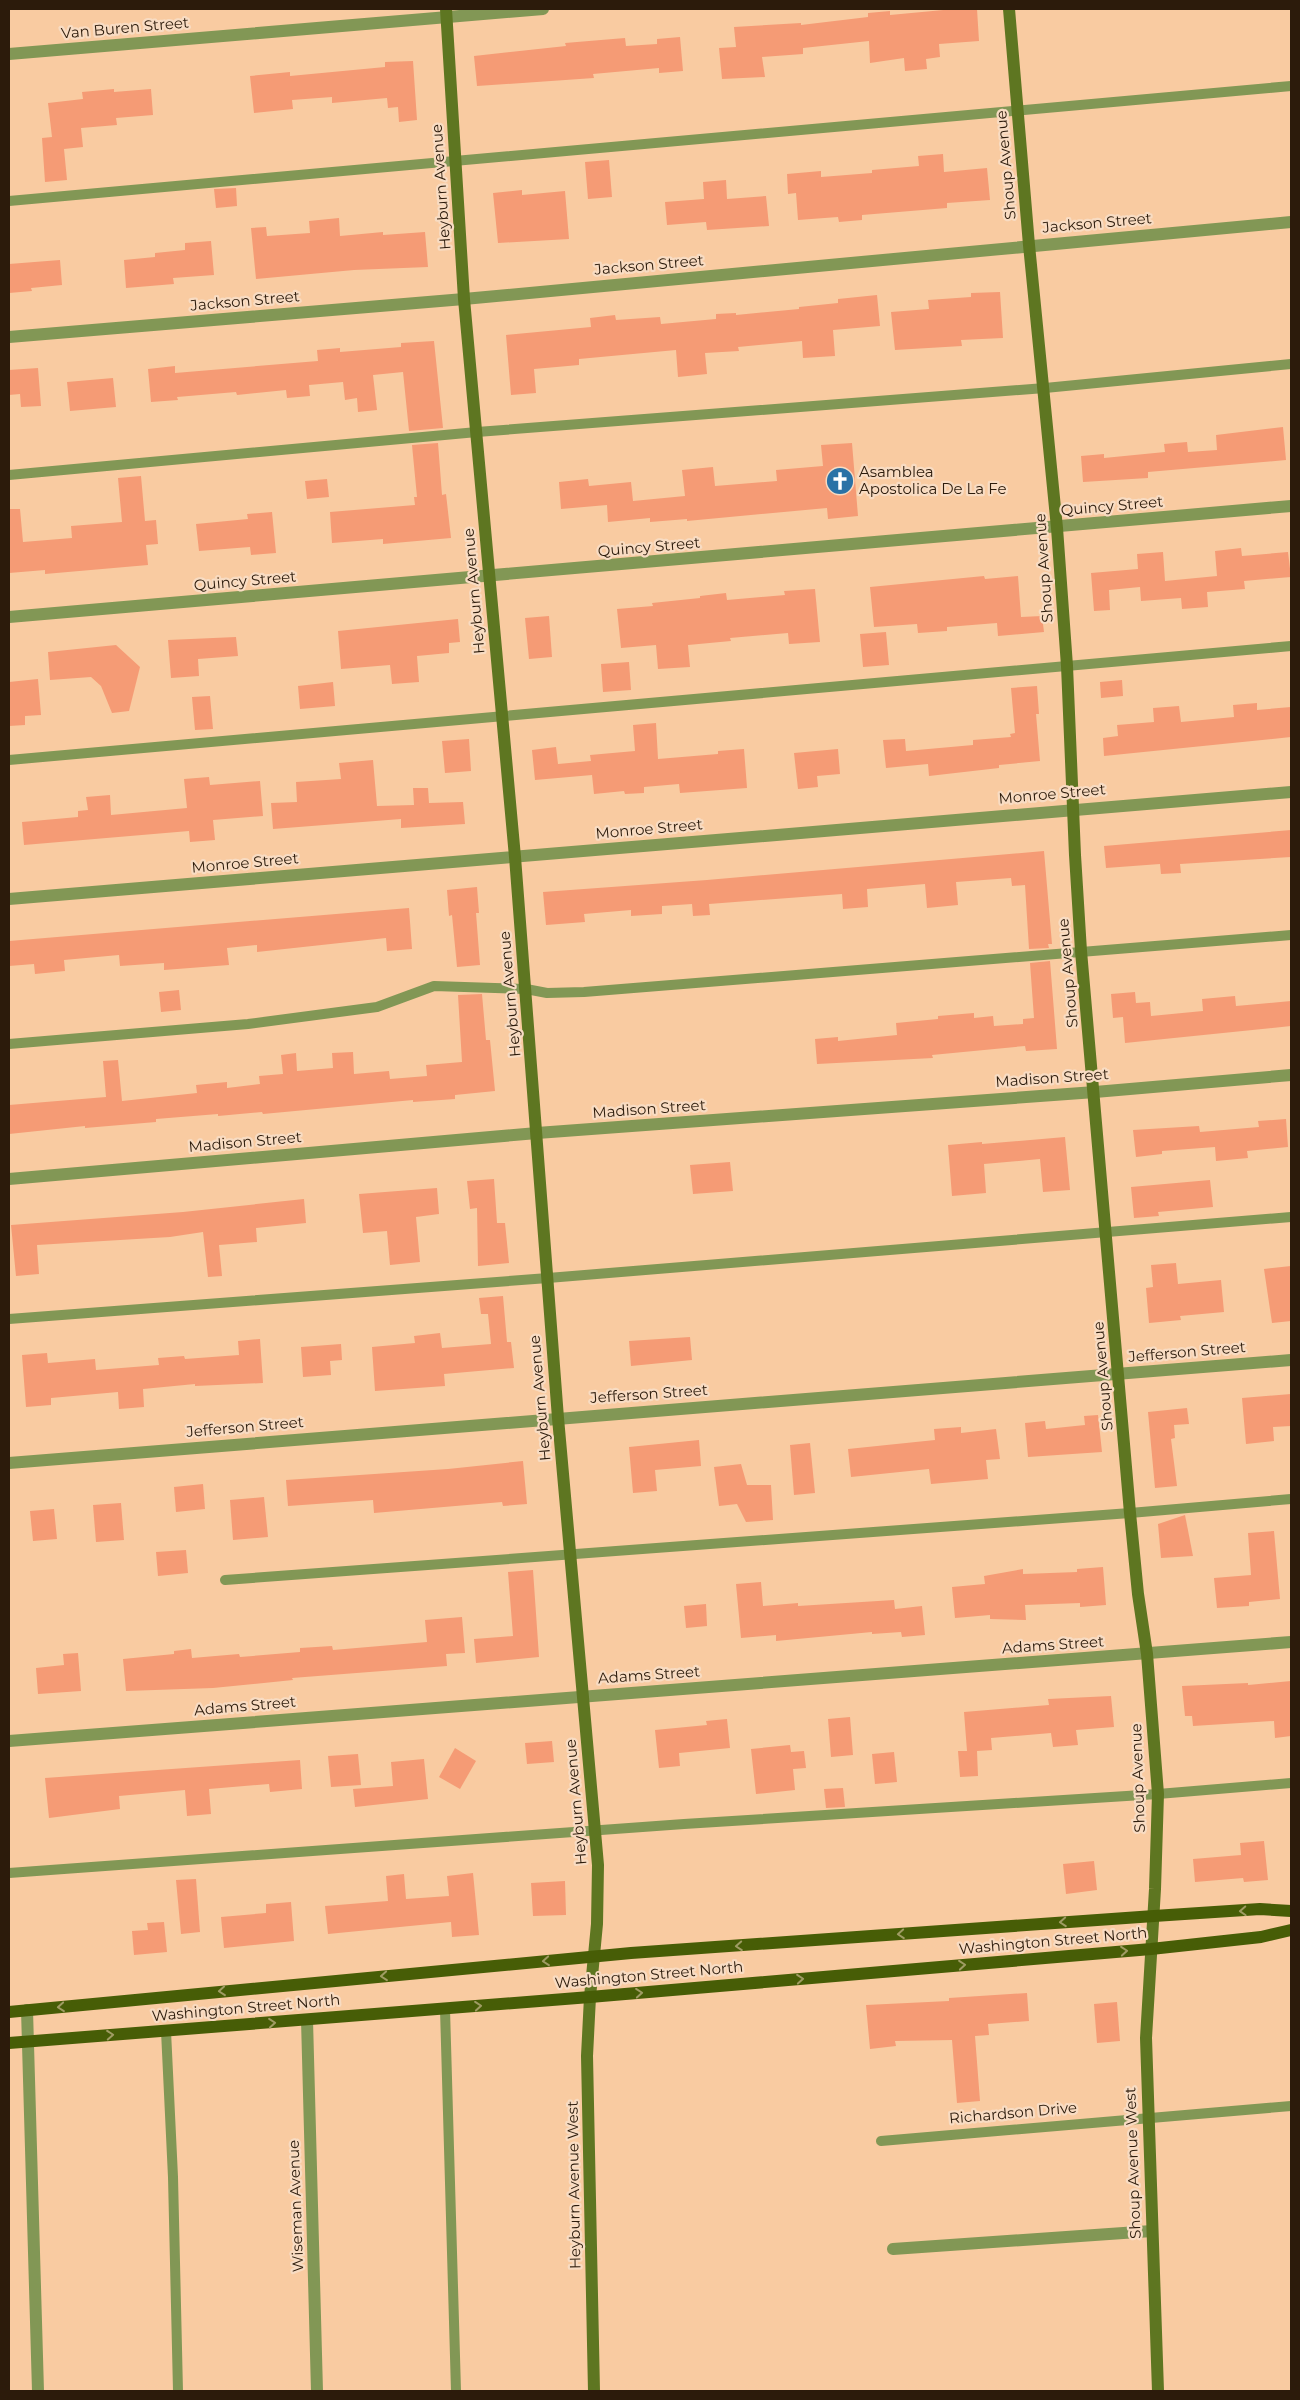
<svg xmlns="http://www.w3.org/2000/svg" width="1300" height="2400" font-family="Montserrat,sans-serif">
<rect width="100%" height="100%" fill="#f9cba1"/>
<g fill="#f59b75">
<path d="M954 9H977L979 41 939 44 940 57 926 59 927 69 905 71 904 58 870 63 869 41 803 48V54L762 57 765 77 722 79 719 48 736 47 734 27 801 23V25L868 17V13L890 11V15Z"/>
<path d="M680 37 683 71 659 73V68L593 74 594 78 477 86 474 56 566 46 565 43 625 38 626 46 657 44V39Z"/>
<path d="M413 61 417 120 399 122 398 107 388 108 387 98 332 103V97L292 100 293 109 254 113 250 76 290 72V76L385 67V62Z"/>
<path d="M114 89V92L151 89 153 115 116 118 117 125 81 128 83 147 64 149 67 180 45 182 42 138 52 137 48 103 83 99 82 92Z"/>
<path d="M943 154 944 172 987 168 990 200 947 203V208L862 215V220L839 222 838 217 798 220 796 193 788 194 787 174 821 171V177L872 173V170L919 166 918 156Z"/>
<path d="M609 160 612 197 588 199 585 162Z"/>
<path d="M726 180 727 199 766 196 769 226 707 230 706 222 667 225 665 202 704 199 703 182Z"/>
<path d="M236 188 237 206 216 208 214 189Z"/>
<path d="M522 190V195L565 191 569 239 498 243 493 193Z"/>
<path d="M339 218 340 236 383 232V235L425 232 428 267 354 270 256 279 251 228 266 227 267 236 310 233 309 221Z"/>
<path d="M211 241 214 275 173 278 174 284 126 288 124 260 155 257V253L185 250V243Z"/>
<path d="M60 260 62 285 31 288 32 291 9 293V264Z"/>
<path d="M1000 292 1003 338 961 340 962 346 895 350 891 312 929 309 928 300 971 297V293Z"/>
<path d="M877 295 880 326 833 330 835 356 803 358 802 341 738 347 739 351 705 353 707 374 678 377 676 350 579 359V365L534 369 536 393 511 395 506 335 591 327 590 318 615 315 616 320 660 317 661 324 716 319V314L736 313V315L799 309V307L838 303V299Z"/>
<path d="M434 341 443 428 409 431 403 372 373 375 377 410 358 412 357 398 345 400 343 382 309 385 310 396 287 398 286 390 237 395 236 392 177 397 178 400 151 402 148 369 175 366V373L318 361 317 350 340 348V352L401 347V343Z"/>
<path d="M38 368 41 406 21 407 20 394 9 395V370Z"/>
<path d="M113 378 116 407 70 411 67 382Z"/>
<path d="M1283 427 1286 460 1148 472V478L1083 482 1081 456 1104 454V458L1165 452 1164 444 1187 442 1188 452 1217 450 1216 435Z"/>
<path d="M438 443 442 495 446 494 451 538 383 544V539L332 543 330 512 415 505 414 497H417L412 445Z"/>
<path d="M852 443 858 516 828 519 827 508 687 521V519L650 522V518L608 522 607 505 561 509 559 482 588 479 589 486 631 482 633 501 685 496 682 470 713 467 715 486 777 481 776 470 823 466 821 445Z"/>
<path d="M141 476 145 521 156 520 158 544 146 545 148 565 45 574V570L9 573V509H20L23 542 72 538 71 526 122 522 118 478Z"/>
<path d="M327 479 329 497 307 499 305 481Z"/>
<path d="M272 512 276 553 251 555 250 547 199 551 196 524 248 519 247 514Z"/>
<path d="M1241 548 1242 556 1288 552 1291 577 1244 581 1245 589 1207 592 1208 607 1182 609 1181 598 1141 601 1140 587 1109 590 1110 610 1094 611 1091 573 1138 569 1137 554 1163 552 1165 581 1217 576 1215 551Z"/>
<path d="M984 576 985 579 1018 576 1021 617 1042 616 1044 632 998 636 997 623 947 627V631L918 633 917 624 874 627 870 587Z"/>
<path d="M815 589 820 642 789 644 788 633 730 638 731 641 688 645 690 667 658 669 656 645 621 648 617 609 653 606 652 603 700 598V596L726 593 727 600 785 595 784 591Z"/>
<path d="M549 616 552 657 529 659 525 618Z"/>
<path d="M458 619 460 642 449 643V653L417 656 419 682 392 684 390 665 341 669 338 631Z"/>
<path d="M886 632 889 665 863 667 860 634Z"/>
<path d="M236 637 238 656 198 659 199 676 171 678 168 640Z"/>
<path d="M116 645 140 667 129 711 112 713 101 686 91 677 50 680 48 652Z"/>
<path d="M629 662 631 690 603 692 601 664Z"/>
<path d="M38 679 41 715 25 716V725L9 726V682Z"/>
<path d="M1122 680 1123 696 1101 698 1100 682Z"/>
<path d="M333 682 335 706 300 709 298 686Z"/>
<path d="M1037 686 1039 714H1036L1040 761 999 765V768L929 776 928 764 886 768 883 740 905 739 906 751 973 745V740L1011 737 1010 734 1015 733 1011 688Z"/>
<path d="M210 696 213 729 195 730 192 697Z"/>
<path d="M1257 703V710L1291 707V737L1104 756 1103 738 1118 736 1117 725 1154 722 1153 708 1179 706 1181 722 1234 717 1233 705Z"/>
<path d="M656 723 658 759 718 754V751L744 749 747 788 680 793 679 784 644 787V793L625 794 624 791 594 794 592 775 535 780 532 750 556 747 558 764 591 761 590 755 635 751 633 725Z"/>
<path d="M469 739 471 771 445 773 442 741Z"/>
<path d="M838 749 840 774 817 776 818 787 798 789 794 753Z"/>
<path d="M373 760 377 806 414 805 413 788H428L429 803 463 802 465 824 401 828V819L273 829 271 803 297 802 296 782 341 779 339 763Z"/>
<path d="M209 777 210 785 260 781 263 816 213 820 215 840 190 842 189 831 24 845 22 822 78 817V811L88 810 86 797 110 795 111 815 187 808 184 779Z"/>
<path d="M1291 830V857L1180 864 1181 873 1161 874 1160 864 1106 868 1104 846Z"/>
<path d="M1044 851 1052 944H1048L1049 948 1029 949 1025 885 1012 886 1011 878 956 882 958 905 927 908 925 884 867 889 868 907 843 909 842 894 709 904 710 915 693 916 692 904 662 906V914L631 916V910L584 914 585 922 546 925 543 892 707 880Z"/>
<path d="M477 887 479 913H476L480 965 457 967 452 915 449 916 447 890Z"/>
<path d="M409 908 412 949 387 951 386 938 257 952V945L227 948 229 965 164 970V963L120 966 119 955 64 960 65 971 35 974 34 964 9 966V941Z"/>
<path d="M1050 961 1057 1049 1026 1051 1025 1046 932 1055 933 1058 817 1064 815 1039 838 1037V1041L897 1035 896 1023 938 1019V1016L974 1013V1018L993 1016 994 1026 1023 1024V1019L1034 1018 1030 963Z"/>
<path d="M179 990 181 1010 161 1012 159 992Z"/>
<path d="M1135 992 1136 1003 1150 1002 1151 1016 1203 1011 1202 999 1235 996 1236 1006 1291 1001V1026L1125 1043 1123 1017 1113 1018 1111 994Z"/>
<path d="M482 994 486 1040H490L495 1091 455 1095V1099L413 1102V1100L263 1114 262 1112 218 1116V1114L156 1119V1122L85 1128V1126L9 1134V1105L106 1097 103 1061 118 1060 122 1101 197 1093 196 1085 227 1082V1088L260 1084 259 1076 283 1074 281 1055 296 1053 297 1071 333 1068 332 1053 353 1052 354 1074 389 1071 390 1079 427 1076 426 1065 462 1062 458 995Z"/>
<path d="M1286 1119 1288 1147 1247 1151 1248 1158 1216 1161 1215 1147 1162 1151V1154L1136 1157 1133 1130 1199 1126 1200 1132 1259 1127 1258 1121Z"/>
<path d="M1065 1137 1070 1190 1043 1192 1040 1159 984 1164 986 1193 952 1196 948 1145 982 1142V1144Z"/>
<path d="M730 1162 733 1191 693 1194 690 1165Z"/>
<path d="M494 1179 497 1223H505L509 1263 478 1266 477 1208 470 1209 467 1181Z"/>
<path d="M1210 1180 1213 1207 1158 1212 1159 1216 1134 1218 1131 1187Z"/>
<path d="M437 1188 439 1214 416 1217 420 1262 390 1265 387 1231 363 1233 359 1194Z"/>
<path d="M304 1199 306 1223 256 1228 257 1242 219 1245 222 1276 208 1277 203 1232 170 1237 37 1245 39 1274 16 1276 11 1225 183 1212Z"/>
<path d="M1176 1263 1178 1284 1221 1280 1224 1312 1180 1316 1181 1320 1149 1323 1146 1288 1153 1287 1151 1265Z"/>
<path d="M1291 1266V1321L1272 1323 1264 1269Z"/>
<path d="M503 1296 507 1342H511L514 1368 444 1374 445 1386 375 1391 372 1347 415 1343 414 1336 440 1333 442 1348 491 1344 488 1314H481L479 1298Z"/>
<path d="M690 1337 692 1360 631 1366 629 1341Z"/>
<path d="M260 1339 263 1383 195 1386V1384L143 1389 144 1407 119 1409 118 1392 51 1398V1405L26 1407 22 1355 47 1353 48 1363 95 1359 96 1370 159 1365 158 1358 184 1356 185 1359 239 1355 238 1341Z"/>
<path d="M341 1344 342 1360 330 1361 331 1375 303 1377 301 1347Z"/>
<path d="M1291 1394V1426L1273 1427 1274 1441 1246 1444 1242 1398Z"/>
<path d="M1187 1408 1189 1424 1174 1425 1175 1438 1171 1439 1177 1486 1155 1488 1148 1412Z"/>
<path d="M1098 1415 1102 1452 1028 1457 1025 1423 1045 1421 1046 1429 1085 1425 1084 1416Z"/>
<path d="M961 1427V1433L996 1429 1000 1459 986 1460 988 1479 931 1484 929 1469 851 1477 848 1449 935 1440 934 1429Z"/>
<path d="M699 1440 701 1466 655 1470 657 1491 633 1493 629 1447Z"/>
<path d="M810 1443 815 1493 794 1495 790 1445Z"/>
<path d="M523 1461 527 1504 503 1506 502 1502 374 1513 373 1500 288 1506 286 1480 448 1469Z"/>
<path d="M741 1464 747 1485H771L773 1520 746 1522 737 1504 719 1506 714 1467Z"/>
<path d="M203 1484 205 1509 176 1512 174 1487Z"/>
<path d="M264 1497 268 1537 233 1540 230 1500Z"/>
<path d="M121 1503 124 1540 96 1542 93 1505Z"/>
<path d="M54 1509 57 1539 33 1541 30 1511Z"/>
<path d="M1185 1515 1193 1556 1161 1558 1158 1524Z"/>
<path d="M1274 1531 1280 1599 1249 1602V1606L1217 1608 1214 1578 1251 1575 1248 1533Z"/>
<path d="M186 1550 188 1573 158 1576 156 1552Z"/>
<path d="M1103 1567 1106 1605 1080 1607V1603L1025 1605 1026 1620 990 1619V1615L955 1618 952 1587 985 1584 984 1576 1023 1569V1574L1077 1572V1569Z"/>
<path d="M533 1570 539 1657 476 1663 474 1639 513 1636 508 1572Z"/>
<path d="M761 1582 763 1606 798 1603V1606L894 1600 895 1609 922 1606 925 1635 902 1637 901 1632 872 1634V1632L776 1641V1635L741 1638 736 1584Z"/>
<path d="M706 1604 707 1626 686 1628 684 1606Z"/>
<path d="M462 1617 465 1653 446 1654 447 1666 292 1678 293 1680 213 1688 126 1691 123 1659 174 1654V1651L191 1649 192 1658 239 1654 240 1657 300 1652V1648L332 1646 333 1650 427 1642 425 1620Z"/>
<path d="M78 1653 81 1691 38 1694 36 1668 64 1665 63 1654Z"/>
<path d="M1291 1681V1736L1275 1738 1274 1721 1193 1726 1192 1716H1185L1182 1686 1248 1683V1685Z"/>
<path d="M1111 1696 1114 1727 1076 1730 1078 1745 1053 1747 1051 1733 991 1738 992 1750 977 1751 978 1776 960 1777 958 1751H967L964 1712 1049 1705 1048 1699Z"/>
<path d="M850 1717 853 1755 831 1757 828 1719Z"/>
<path d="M727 1719 730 1748 679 1753 680 1766 659 1768 655 1730 707 1725 706 1721Z"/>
<path d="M552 1741 554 1762 527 1764 525 1743Z"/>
<path d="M790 1745 791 1752 804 1751 806 1768 793 1769 795 1790 756 1794 751 1749Z"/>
<path d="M455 1748 476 1761 460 1789 439 1777Z"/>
<path d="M894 1752 897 1782 875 1784 872 1754Z"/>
<path d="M358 1754 361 1785 331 1787 328 1756Z"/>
<path d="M424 1759 428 1799 355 1807 353 1789 393 1786 391 1762Z"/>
<path d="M300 1760 302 1789 270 1792 269 1784 209 1789 211 1814 187 1816 185 1790 119 1796 120 1809 49 1818 45 1778Z"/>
<path d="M843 1788 845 1807 826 1808 824 1789Z"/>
<path d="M1264 1841 1268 1880 1244 1882 1243 1878 1195 1882 1193 1859 1241 1855 1240 1843Z"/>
<path d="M1094 1861 1097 1890 1066 1894 1063 1864Z"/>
<path d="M473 1873 479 1935 452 1937 451 1922 328 1934 325 1906 388 1901 386 1876 404 1874 406 1899 449 1896 447 1876Z"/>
<path d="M196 1879 200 1932 181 1934 176 1880Z"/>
<path d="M565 1881 566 1915 533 1916 531 1883Z"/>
<path d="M291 1902 294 1941 224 1948 221 1917 266 1913V1904Z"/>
<path d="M164 1922 167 1952 134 1955 132 1931 148 1930 147 1923Z"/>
<path d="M1027 1993 1029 2021 988 2024 989 2035 975 2036 980 2101 957 2103 952 2040 895 2041 896 2046 870 2049 866 2005 949 2001V1998Z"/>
<path d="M1117 2002 1120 2041 1097 2043 1094 2004Z"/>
</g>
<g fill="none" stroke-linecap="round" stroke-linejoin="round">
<g stroke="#829755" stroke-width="10">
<path d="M9 201 1291 86"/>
<path d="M9 475 477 432 1045 388 1291 364"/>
<path d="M9 760 1291 646"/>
<path d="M9 1044 248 1024 377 1007 434 986 526 989 547 993 584 992 1291 935"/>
<path d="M9 1319 548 1278 1291 1217"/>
<path d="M225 1580 1130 1513 1291 1499"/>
<path d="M9 1873 684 1824 1158 1794 1291 1783"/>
<path d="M445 2009 456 2391"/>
<path d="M166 2031 173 2177 178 2391"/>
<path d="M881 2141 1291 2106"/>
</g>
<g stroke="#829755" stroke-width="12">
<path d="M9 54 543 9"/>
<path d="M9 337 464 299 1291 222"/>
<path d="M9 617 1291 506"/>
<path d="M9 899 1291 792"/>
<path d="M9 1179 537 1133 1095 1092 1291 1075"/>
<path d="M9 1463 1291 1360"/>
<path d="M9 1741 1291 1642"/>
<path d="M27 2010 38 2391"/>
<path d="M307 2020 317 2391"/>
<path d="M893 2249 1152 2231"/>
</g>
<g stroke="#5e7621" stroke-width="12">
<path d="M446 9 464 299 515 857 558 1418 598 1865 597 1924 590 1997 587 2056 594 2391"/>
<path d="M1009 9 1029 245 1057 528 1067 666 1075 855 1081 951 1130 1513 1138 1594 1147 1654 1158 1794 1155 1889 1146 2038 1158 2391"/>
</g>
<g stroke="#475d06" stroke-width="12">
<path d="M9 2012 631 1953 1154 1916 1260 1909 1291 1911"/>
<path d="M9 2043 590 1997 1151 1949 1261 1937 1291 1930"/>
</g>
</g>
<defs><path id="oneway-chevron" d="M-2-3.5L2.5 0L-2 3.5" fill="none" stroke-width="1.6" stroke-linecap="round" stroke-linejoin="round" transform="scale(1.25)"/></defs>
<g stroke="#a09c64">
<use href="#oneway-chevron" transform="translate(1243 1911) rotate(177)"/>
<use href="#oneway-chevron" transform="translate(1063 1922) rotate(176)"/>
<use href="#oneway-chevron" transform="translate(901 1934) rotate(176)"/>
<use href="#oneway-chevron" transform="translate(739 1946) rotate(176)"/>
<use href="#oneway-chevron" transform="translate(1124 1951) rotate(-5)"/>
<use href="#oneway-chevron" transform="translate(546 1961) rotate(175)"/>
<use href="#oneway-chevron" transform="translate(962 1965) rotate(-5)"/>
<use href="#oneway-chevron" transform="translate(384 1976) rotate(175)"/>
<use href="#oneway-chevron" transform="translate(800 1979) rotate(-5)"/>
<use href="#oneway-chevron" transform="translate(222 1991) rotate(175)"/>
<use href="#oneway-chevron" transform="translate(639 1993) rotate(-5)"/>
<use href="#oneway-chevron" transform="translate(478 2006) rotate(-5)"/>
<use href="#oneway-chevron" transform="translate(61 2007) rotate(175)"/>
<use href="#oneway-chevron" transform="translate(272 2023) rotate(-5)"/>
<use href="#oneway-chevron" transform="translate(110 2035) rotate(-4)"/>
</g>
<defs>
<symbol id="church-disc" viewBox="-11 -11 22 22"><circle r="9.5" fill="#2a72a6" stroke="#f8dcc3"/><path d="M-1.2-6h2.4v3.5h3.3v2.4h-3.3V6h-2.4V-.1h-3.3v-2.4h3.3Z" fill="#fff"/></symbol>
</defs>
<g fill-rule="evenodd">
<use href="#church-disc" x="824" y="465" width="32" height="32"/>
</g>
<g text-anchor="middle" stroke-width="4.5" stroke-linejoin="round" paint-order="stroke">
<g font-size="15" fill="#2c1b0b" stroke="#f8dcc3">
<text transform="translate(125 28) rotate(-5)" y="5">Van Buren Street</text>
<text transform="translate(1006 165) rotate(-95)" y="5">Shoup Avenue</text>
<text transform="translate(441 187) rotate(-94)" y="5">Heyburn Avenue</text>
<text transform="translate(1097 223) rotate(-5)" y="5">Jackson Street</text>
<text transform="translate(649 265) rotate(-5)" y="5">Jackson Street</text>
<text transform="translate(245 301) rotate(-5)" y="5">Jackson Street</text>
<text transform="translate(1112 506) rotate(-5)" y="5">Quincy Street</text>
<text transform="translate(649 547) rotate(-5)" y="5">Quincy Street</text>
<text transform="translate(1044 568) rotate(-94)" y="5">Shoup Avenue</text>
<text transform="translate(245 581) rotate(-5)" y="5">Quincy Street</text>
<text transform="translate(474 591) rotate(-95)" y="5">Heyburn Avenue</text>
<text transform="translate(1052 794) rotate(-5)" y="5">Monroe Street</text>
<text transform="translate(649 829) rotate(-5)" y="5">Monroe Street</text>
<text transform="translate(245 863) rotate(-5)" y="5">Monroe Street</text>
<text transform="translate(1068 973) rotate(-95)" y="5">Shoup Avenue</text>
<text transform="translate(510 994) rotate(-95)" y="5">Heyburn Avenue</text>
<text transform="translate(1052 1078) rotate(-4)" y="5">Madison Street</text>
<text transform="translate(649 1109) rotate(-4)" y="5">Madison Street</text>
<text transform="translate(245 1142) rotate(-5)" y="5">Madison Street</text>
<text transform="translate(1187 1352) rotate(-5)" y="5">Jefferson Street</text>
<text transform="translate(1103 1376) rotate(-95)" y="5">Shoup Avenue</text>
<text transform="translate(649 1394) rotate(-4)" y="5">Jefferson Street</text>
<text transform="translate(540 1398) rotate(-95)" y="5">Heyburn Avenue</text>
<text transform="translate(245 1427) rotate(-5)" y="5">Jefferson Street</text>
<text transform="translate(1053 1645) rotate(-4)" y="5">Adams Street</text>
<text transform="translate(649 1675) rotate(-4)" y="5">Adams Street</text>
<text transform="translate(245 1706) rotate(-5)" y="5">Adams Street</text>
<text transform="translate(1138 1778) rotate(-92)" y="5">Shoup Avenue</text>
<text transform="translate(576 1802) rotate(-95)" y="5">Heyburn Avenue</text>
<text transform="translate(1053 1941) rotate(-5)" y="5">Washington Street North</text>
<text transform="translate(649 1975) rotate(-5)" y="5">Washington Street North</text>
<text transform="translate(246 2008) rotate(-5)" y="5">Washington Street North</text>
<text transform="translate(1013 2113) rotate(-5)" y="5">Richardson Drive</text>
<text transform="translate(1133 2163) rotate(-92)" y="5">Shoup Avenue West</text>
<text transform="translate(574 2185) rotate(-91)" y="5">Heyburn Avenue West</text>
<text transform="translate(296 2206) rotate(-92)" y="5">Wiseman Avenue</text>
</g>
<g font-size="15" fill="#2c1b0b" stroke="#f8dcc3" text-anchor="start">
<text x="859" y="477">Asamblea<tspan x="859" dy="17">Apostolica De La Fe</tspan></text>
</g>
</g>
<rect width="1300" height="2400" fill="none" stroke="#2c1b0b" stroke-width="20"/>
</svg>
